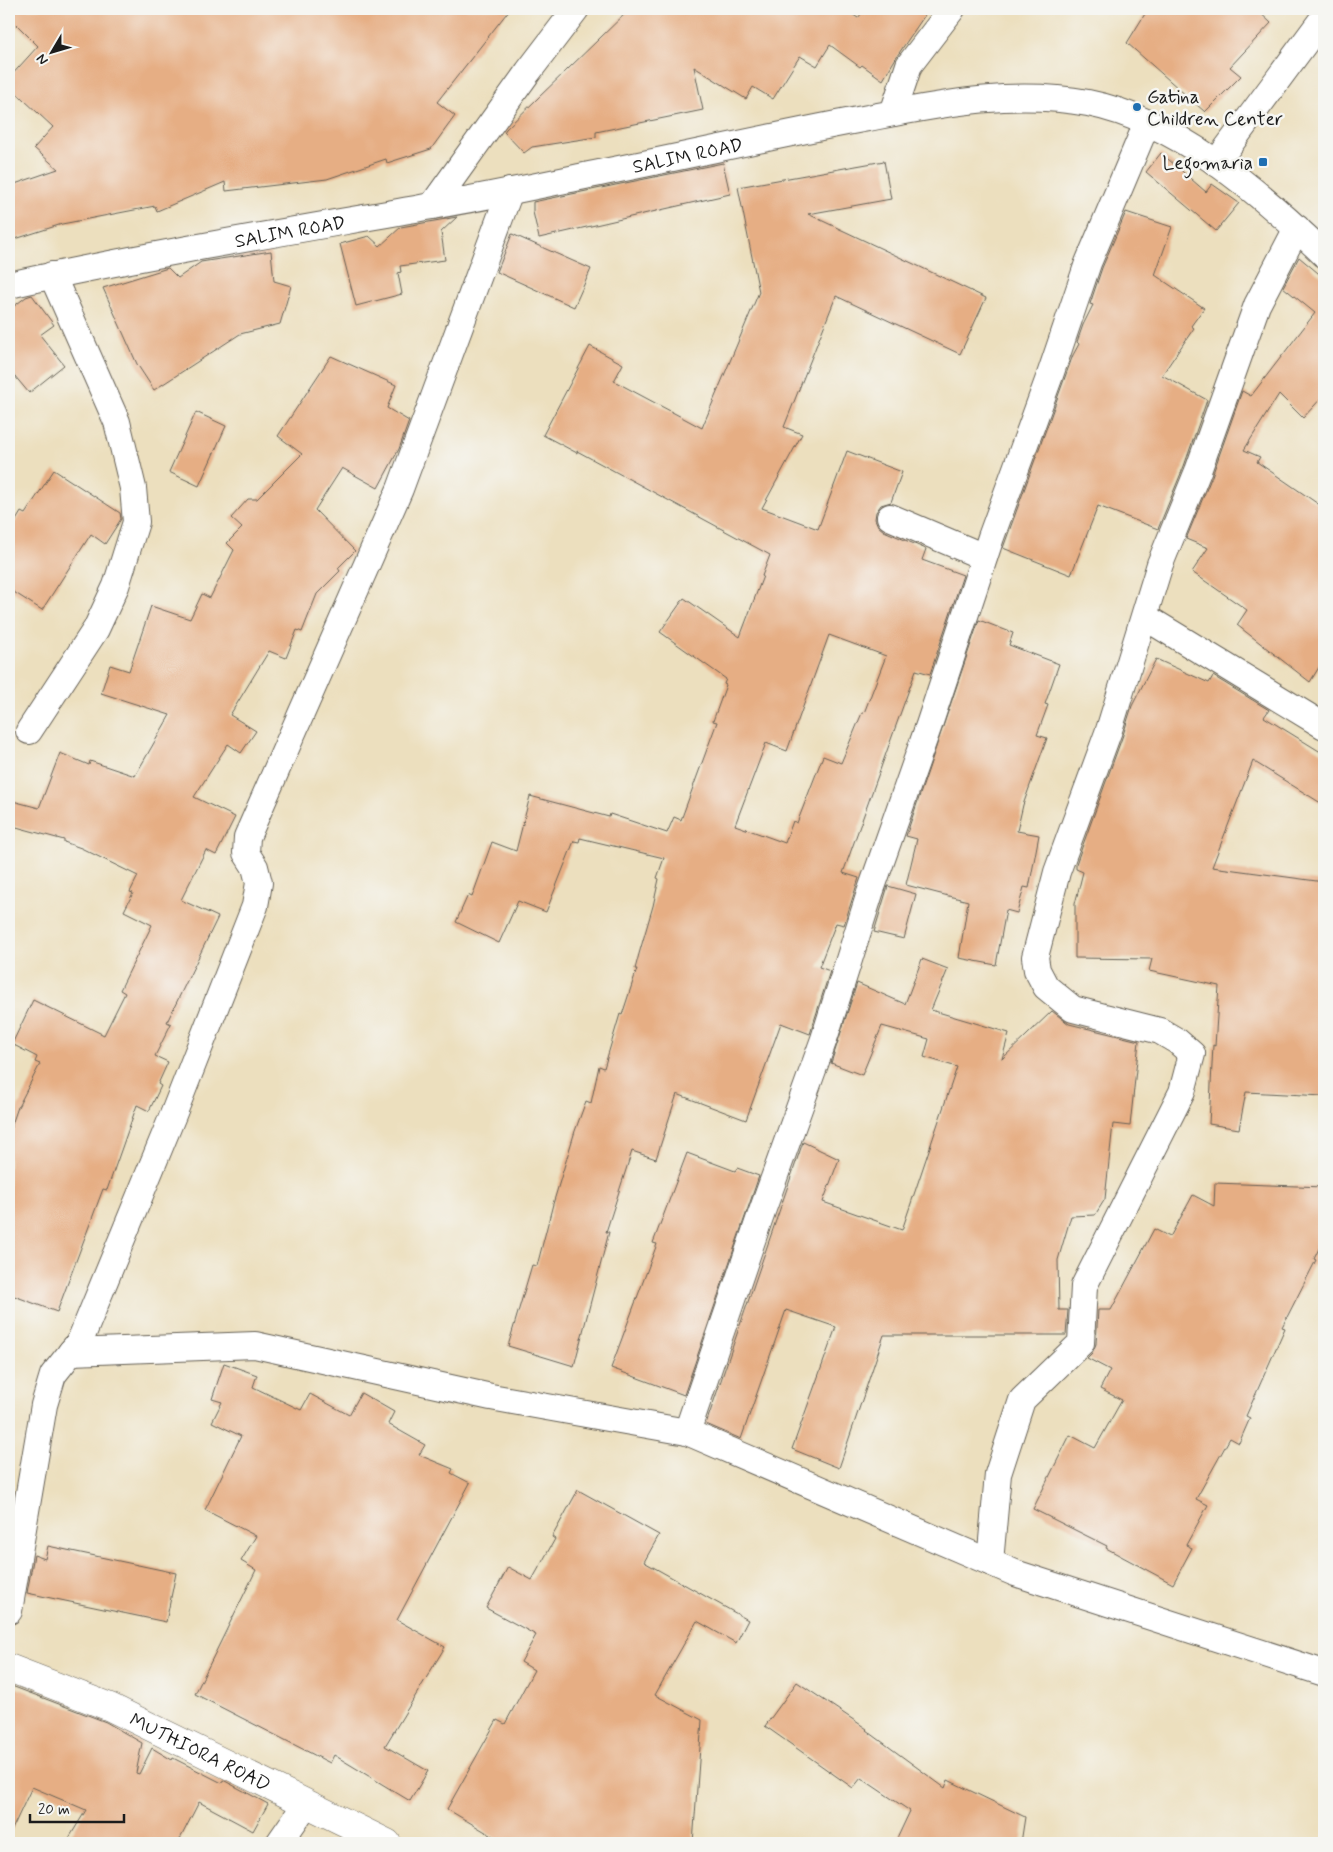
<svg xmlns="http://www.w3.org/2000/svg" width="1333" height="1852" font-family="Mynerve,sans-serif">
<rect width="100%" height="100%" fill="#f6f6f2"/>
<filter id="ink" filterUnits="userSpaceOnUse"><feTurbulence type="fractalNoise" baseFrequency=".02" numOctaves="2"/><feDisplacementMap in="SourceGraphic" scale="10" xChannelSelector="R" yChannelSelector="G"/><feConvolveMatrix kernelMatrix="1 2 1 2 8 2 1 2 1" color-interpolation-filters="sRGB"/></filter>
<filter id="wash" filterUnits="userSpaceOnUse"><feTurbulence type="fractalNoise" baseFrequency=".0096" numOctaves="4" result="noise"/><feDisplacementMap in="SourceGraphic" scale="20" xChannelSelector="R" yChannelSelector="G"/><feGaussianBlur stdDeviation="1.12" result="paint"/><feColorMatrix in="noise" values="0 0 0 0 0 0 0 0 0 0 0 0 0 0 0 0 0 1.4 0 .05"/><feComposite in="paint" operator="in"/></filter>
<g filter="url(#wash)">
<rect width="100%" height="100%" fill="#ecdfbe"/>
<g id="blocks">
<g fill="#e6ae84" fill-rule="evenodd">
<path d="M9 9H510L437 102 455 116 431 149 387 163 386 159 327 179 226 191 225 182 157 211 155 206 62 224 9 241V186L58 169 34 148 53 127 9 86V78L38 46 9 17Z"/>
<path d="M630 9H844L858 18 865 9H929L897 56 883 80 862 65 860 67 830 45 817 66 800 56 773 99 753 87 746 99 694 67 703 110 596 132V137L532 147 524 153 504 132 506 129Z"/>
<path d="M1148 9H1256L1271 23 1230 67 1241 76 1205 112 1127 43Z"/>
<path d="M1161 153 1206 192 1212 184 1239 203 1216 231 1146 172Z"/>
<path d="M884 161 891 199 808 214 986 298 960 354 836 296 784 427 802 434 762 508 818 529 847 451 902 472 891 502 881 505 876 512 875 519 878 526 884 531 926 549 922 560 963 575 930 674 916 670 843 873 859 878 844 925 836 923 819 967 830 971 810 1034 781 1023 746 1120 677 1094 656 1159 632 1151 606 1232H609L574 1366 508 1346 532 1265 537 1266 553 1204 575 1131 586 1101 591 1103 599 1066 604 1068 620 1014 622 1015 637 969H635L639 954 653 906 659 879 657 878 664 858 580 838 579 842 574 841 546 912 518 901 499 943 456 922 468 895 472 897 492 842 516 851 530 796 609 817 610 814 667 833 674 817 681 820 717 722 713 721 726 685 724 684 726 679 660 632 684 598 740 637 763 576H762L770 555 577 451V453L543 435 590 346 623 364 614 381 702 428 759 292 738 187ZM829 635 886 656 864 713H862L841 763 823 756 797 823 793 821 785 843 735 825 766 743 787 751Z"/>
<path d="M723 163 730 194 539 238 533 212V202Z"/>
<path d="M1126 212 1172 227 1155 275 1204 308 1191 326 1194 328 1162 375 1207 400 1184 466 1158 529 1098 506 1071 575 1003 548 1073 355 1079 344 1077 342 1083 325 1093 305 1090 304 1102 268Z"/>
<path d="M457 217 441 232 445 260 400 266 401 272 398 273 402 294 356 306 340 244 369 236 380 246 401 227Z"/>
<path d="M512 234 591 269 574 307 497 272Z"/>
<path d="M271 251 274 281 291 286 280 324 240 334 154 390 137 364 103 288 168 268 178 278 201 262Z"/>
<path d="M1299 257 1324 278V395L1303 418 1279 394 1244 450 1260 457 1257 462 1324 508V659L1310 682 1237 625 1247 610 1192 572 1208 548 1186 539 1212 476 1242 391 1251 396 1315 313 1283 287Z"/>
<path d="M32 295 54 325 40 335 64 365 29 393 9 369V310L26 297Z"/>
<path d="M331 356 396 385 387 408 409 421 399 449 378 488 342 468 315 510 355 551 338 568 340 571 317 594 302 632 297 630 286 658 269 651 230 715 256 731 241 753 228 744 194 797 235 817 216 855 206 850 181 900 218 917 167 1022 171 1024 155 1056 168 1062 158 1084 161 1086 149 1111 137 1105 107 1190 103 1189 57 1312 9 1294V1133L18 1107 40 1064 35 1062 37 1057 12 1044 33 1000 104 1035 125 993 120 990 152 925 124 911 133 893 130 892 138 876 81 848 64 842V840L9 825V800L39 808 60 753 89 765 90 761 135 776 170 715 101 693 110 665 129 671 151 606 190 619 202 594 210 598 234 550 227 543 242 528 231 518 248 499H257L302 454 278 436Z"/>
<path d="M196 412 226 426 199 486 169 472Z"/>
<path d="M54 470 120 513 121 519 105 544 91 534 42 610 9 589V532L21 512 25 514Z"/>
<path d="M979 620 1013 633 1009 645 1059 664 1045 704 1048 705 1037 735 1047 738 1023 805 1017 831 1039 835 1029 888 1024 887 1017 913 1006 910 996 965 959 958 968 901 906 885 917 839 906 836Z"/>
<path d="M1156 659 1209 683 1213 676 1269 710 1264 717 1324 754V805L1253 761 1212 867 1324 882V1096L1246 1092 1239 1129 1209 1124 1213 1045 1215 1046 1219 986 1149 971 1152 959 1075 958V904L1083 872 1076 869V864L1123 735 1132 706Z"/>
<path d="M888 886 916 894 904 939 874 932Z"/>
<path d="M922 959 948 969 931 1010 1009 1033 1002 1059 1052 1011 1069 1024 1139 1041 1130 1126 1113 1124 1105 1199 1095 1215 1071 1216 1058 1260 1059 1310H1068L1066 1335H884L839 1468 792 1449 836 1327 786 1310 741 1439 706 1424 803 1142 839 1159 823 1202 902 1230 957 1067 924 1057 929 1039 882 1026 862 1075 831 1063 857 983 905 1004Z"/>
<path d="M687 1153 735 1171 737 1168 759 1176 684 1395 611 1368 657 1244 653 1243Z"/>
<path d="M1215 1183 1324 1187V1238L1314 1259 1316 1260 1282 1327 1285 1328 1246 1416 1250 1418 1239 1443 1230 1438 1196 1499 1208 1505 1186 1545 1192 1548 1173 1584 1106 1548 1107 1546 1033 1509 1070 1435 1095 1448 1122 1400 1100 1389 1110 1370 1087 1358 1092 1353 1096 1344 1098 1310H1111L1154 1229 1170 1237 1193 1195 1214 1206Z"/>
<path d="M224 1363 257 1375 253 1387 301 1410 310 1394 349 1415 361 1393 394 1412 388 1424 425 1445 419 1455 453 1469 451 1473 470 1483 397 1620 445 1647 385 1746 428 1771 410 1801 334 1755 330 1763 195 1694 256 1570 241 1561 256 1536 205 1510 241 1436 212 1422 222 1402 212 1399Z"/>
<path d="M578 1490 659 1535 644 1562 748 1620 736 1643 697 1621 655 1695 702 1720 693 1843H504L447 1809 497 1720 505 1724 534 1670 521 1662 536 1635 486 1608 508 1567 532 1580 555 1539 552 1537Z"/>
<path d="M48 1546 176 1573 166 1622 27 1593 34 1555 45 1559Z"/>
<path d="M797 1682 867 1729 866 1730 945 1788 948 1780 1025 1817 1021 1843H895L910 1811 861 1778 853 1788 765 1726Z"/>
<path d="M9 1685 106 1722 142 1743 136 1773 139 1774 152 1748 172 1760 173 1758 222 1783 223 1780 268 1804 253 1831 199 1802 178 1843H66L86 1810 32 1787 9 1836Z"/>
</g>
</g>
</g>
<g filter="url(#ink)">
<use href="#blocks" fill-opacity="0" stroke="#656055" stroke-width="1"/>
<g fill="none" stroke-linecap="round" stroke-linejoin="round">
<defs>
<g id="street">
<path d="M893 113 909 65 952 9"/>
<path d="M1216 163 1324 17"/>
<path d="M432 206 528 72 576 9"/>
<path id="s1" d="M9 285C149 254 291 231 432 206 491 196 550 183 609 171 695 154 781 134 868 118 941 104 1013 89 1088 103 1178 121 1259 192 1324 254"/>
<path d="M890 517 984 557"/>
<path d="M1145 617 1324 726"/>
<path d="M29 731 96 629 116 586 136 522 133 488 117 422 52 275"/>
<path d="M71 1352 255 1345 491 1397 687 1432 1015 1573 1324 1673"/>
<path d="M687 1432 760 1217 824 1039 870 893 929 725 991 537 1049 378 1088 263 1147 123"/>
<path d="M990 1562 998 1474 1022 1400 1081 1343 1084 1286 1182 1092 1192 1054 1177 1041 1160 1031 1073 1009 1046 987 1037 970 1035 957 1057 872 1109 730 1160 564 1198 471 1257 305 1297 228"/>
<path d="M9 1611 44 1405 53 1375 80 1341 173 1115 255 906 259 883 255 867 246 853 247 837 400 489 510 191"/>
<path d="M279 1843 306 1804"/>
</g>
<g id="secondary">
<path id="s2" d="M9 1668 110 1707 387 1843"/>
</g>
</defs>
<use href="#street" stroke="#656055" stroke-width="28"/>
<use href="#secondary" stroke="#656055" stroke-width="29"/>
<use href="#street" stroke="#fff" stroke-width="26"/>
<use href="#secondary" stroke="#fff" stroke-width="28"/>
</g>
</g>
<g fill="#1f6fb2" stroke="#f6f6f2" stroke-width="2">
<circle cx="1137" cy="107" r="5"/>
<rect x="1258" y="157" width="10" height="10" rx="2.5"/>
</g>
<g text-anchor="middle" stroke-width="5" stroke-linejoin="round" paint-order="stroke">
<g font-size="19" fill="#1c1c1c" stroke="#f6f6f2" text-anchor="start">
<text x="1147" y="103">Gatina<tspan x="1147" dy="22">Children Center</tspan></text>
<text x="1253" y="169" text-anchor="end">Legomaria</text>
</g>
<g font-size="19" fill="#1c1c1c" stroke="#f6f6f2">
<text dy="7" stroke="none"><textPath href="#s1" startOffset="691">SALIM ROAD</textPath></text>
<text dy="7" stroke="none"><textPath href="#s1" startOffset="286">SALIM ROAD</textPath></text>
<text dy="7" stroke="none"><textPath href="#s2" startOffset="209">MUTHIORA ROAD</textPath></text>
</g>
</g>
<rect width="1333" height="1852" fill="none" stroke="#f6f6f2" stroke-width="30"/>
<g transform="translate(52 52) rotate(232)" stroke="#f6f6f2" stroke-width="4" paint-order="stroke">
<path d="M0-4L9 19L0 12L-9 19Z" fill="#1c1c1c"/>
<text y="-8" font-size="14" font-weight="bold" text-anchor="middle" fill="#1c1c1c">N</text>
</g>
<path d="M30 1814v8h94v-8" fill="none" stroke="#1c1c1c" stroke-width="2.5"/>
<text x="38" y="1814" font-size="15" fill="#1c1c1c" stroke="#f6f6f2" stroke-width="4" paint-order="stroke">20 m</text>
</svg>
